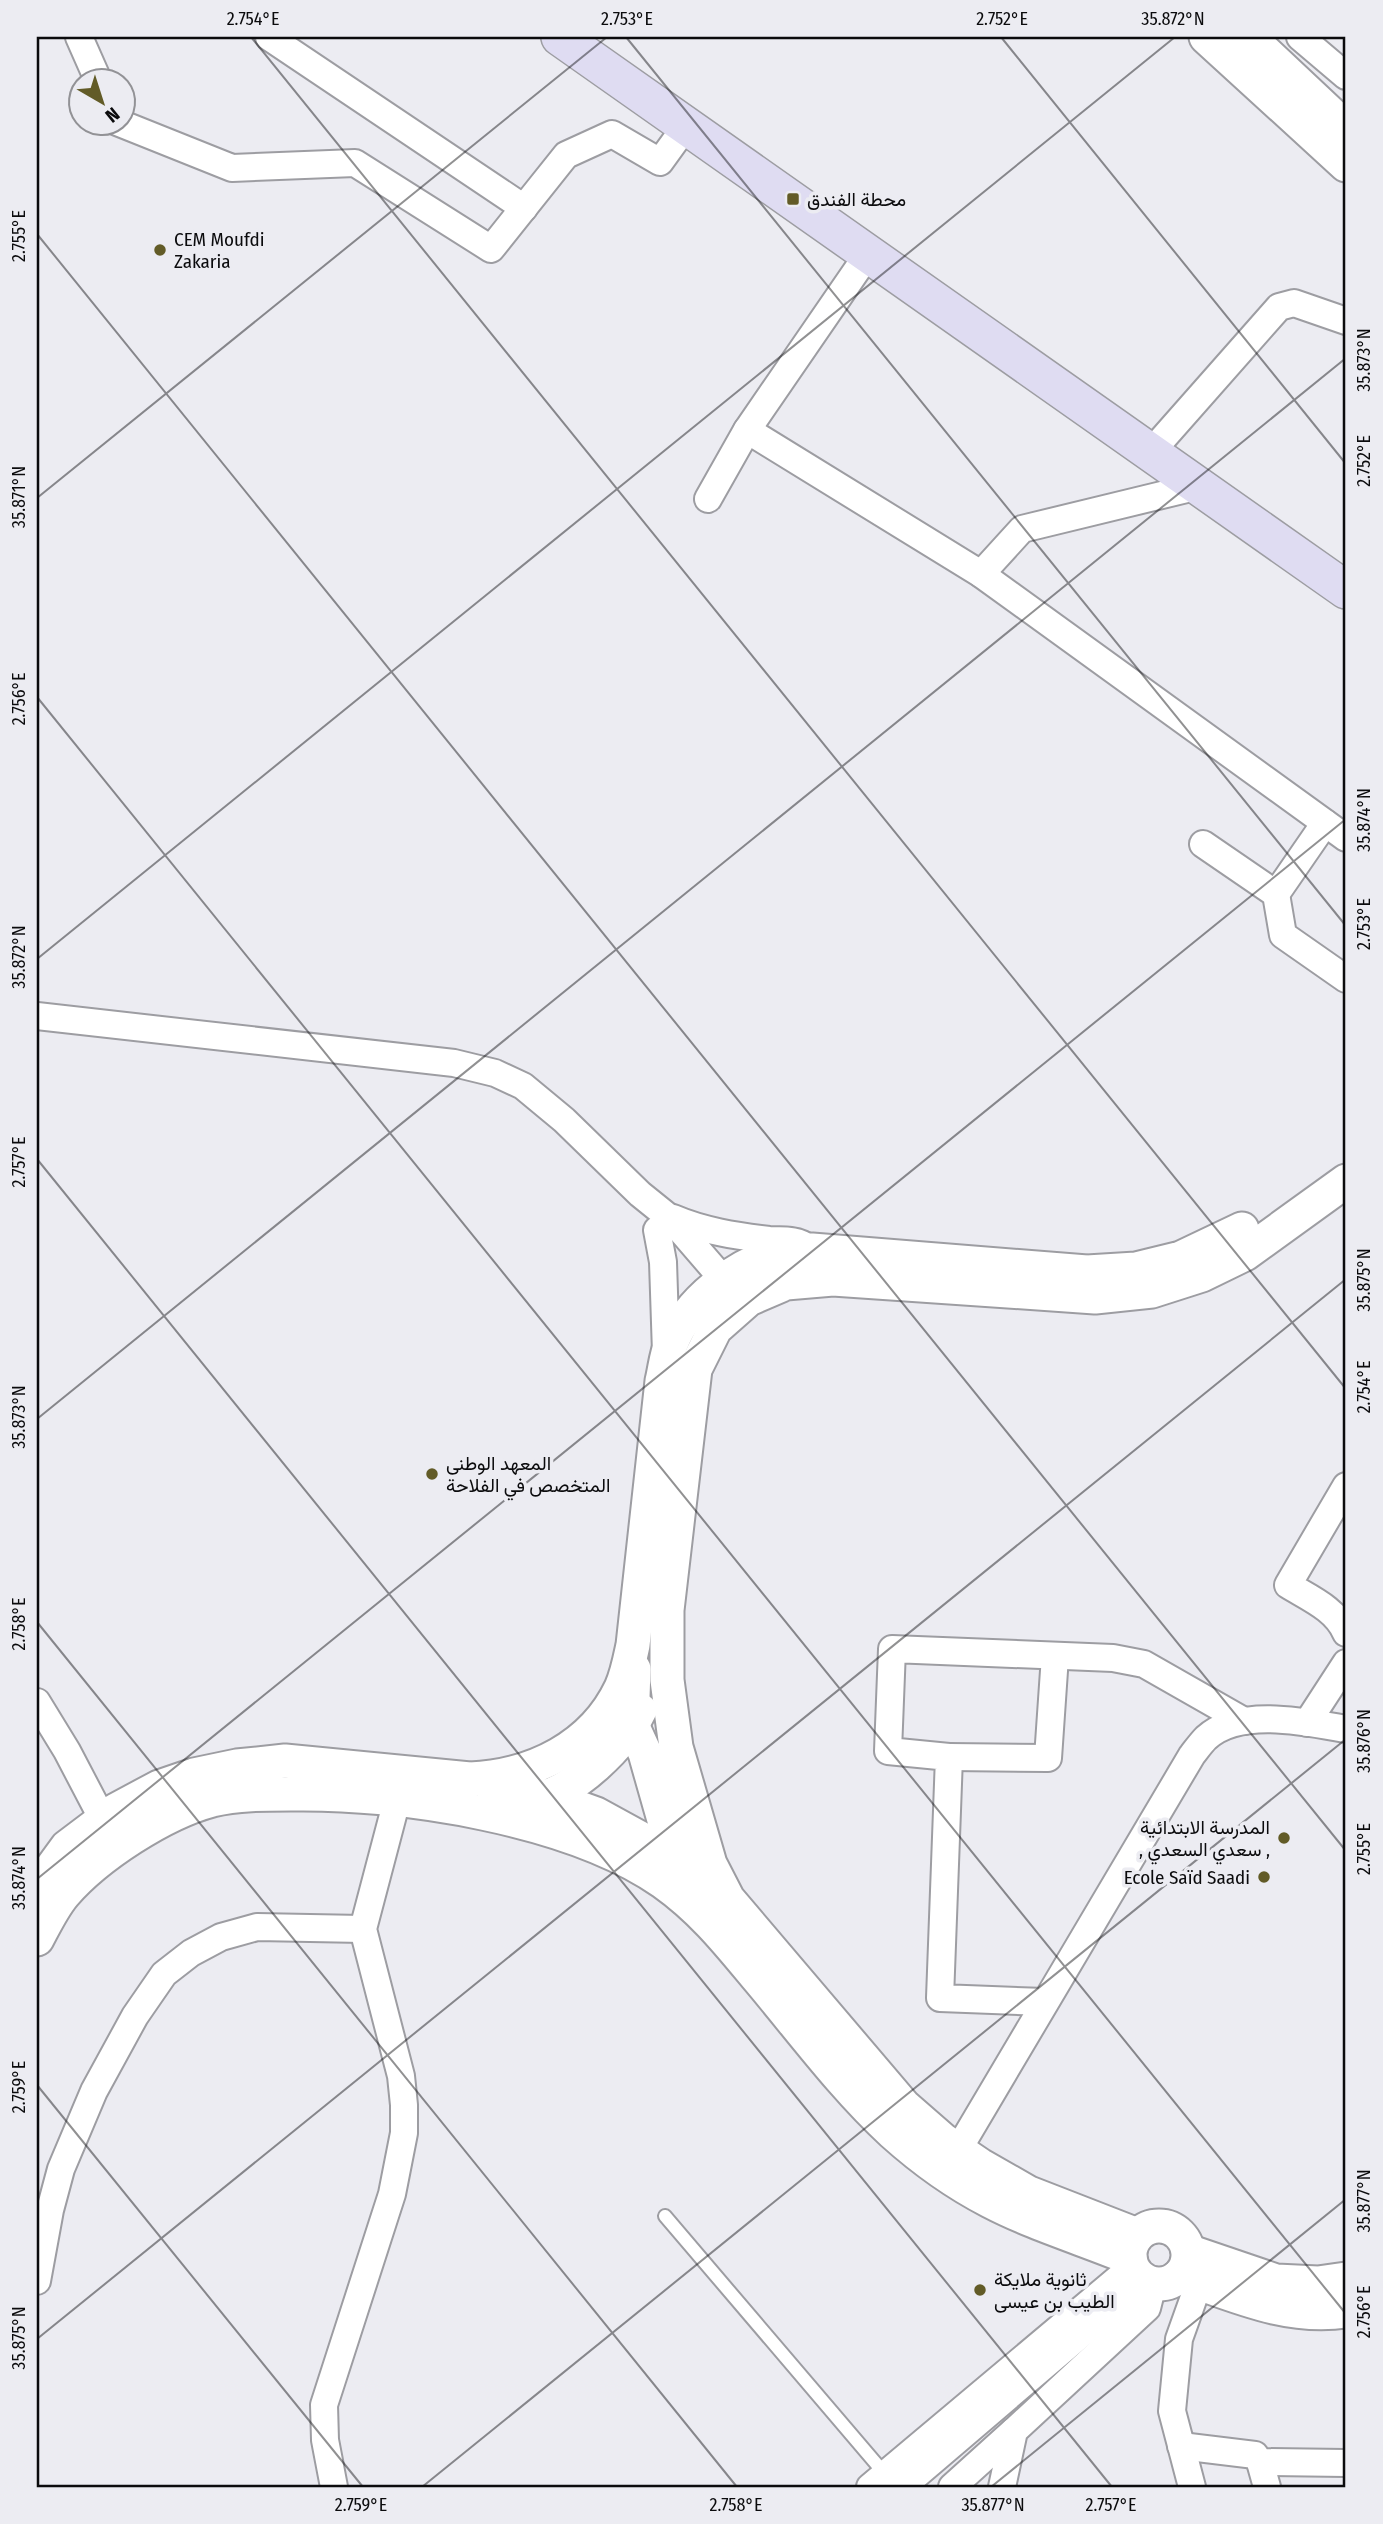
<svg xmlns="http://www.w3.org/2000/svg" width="1383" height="2524" font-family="'Fira Sans Condensed',Vazirmatn,sans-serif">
<rect width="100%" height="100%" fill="#ececf2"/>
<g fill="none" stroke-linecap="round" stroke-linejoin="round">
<defs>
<path id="service" d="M665 2216 885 2474"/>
<g id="minor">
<path d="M79 37 98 80"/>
<path d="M269 37 524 208"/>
<path d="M1300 37 1346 76"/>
<path d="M117 122 232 168 355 163 491 249 566 155 612 134 660 162 686 126"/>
<path d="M747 430 981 574 1346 838"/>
<path d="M1151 452 1279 307 1294 303 1346 321"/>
<path d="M708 499 747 430 868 254"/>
<path d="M981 574 1022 529 1199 486"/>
<path d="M1203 844 1276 894 1283 935 1346 979"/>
<path d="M1276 894 1325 823"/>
<path d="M37 1016 454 1063 495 1073 523 1086 564 1120 640 1194 671 1219 715 1270 726 1286 725 1300"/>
<path d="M673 1218C703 1231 736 1236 769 1240 781 1241 791 1239 802 1244"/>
<path d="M657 1230 663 1262 666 1353"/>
<path d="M1346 1486 1288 1585C1309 1598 1336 1609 1346 1633"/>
<path d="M37 1702 67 1751 112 1837"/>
<path d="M1307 1723 1346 1663"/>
<path d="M949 1757 1048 1758 1055 1656"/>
<path d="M1045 2002 940 1998 949 1757 888 1751 892 1649 1113 1658 1144 1664 1244 1721"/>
<path d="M950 2168 958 2150 1192 1755C1196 1750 1201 1743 1206 1738 1239 1707 1306 1722 1346 1729"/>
<path d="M37 2281 50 2210 61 2169 94 2091 135 2016 164 1974 191 1953 221 1937 257 1927 363 1929"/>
<path d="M1181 2446 1255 2455 1260 2462 1346 2463"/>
<path d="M1260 2462 1267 2487"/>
<path d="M334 2487 325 2440 324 2405 392 2194 404 2133V2105L401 2076 363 1929 402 1781"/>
<path d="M870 2487 1132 2267"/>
<path d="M902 2487 1140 2284"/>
<path d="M952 2487 1014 2431"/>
<path d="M1002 2487 1014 2431 1147 2308 1153 2284"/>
<path d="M1192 2487 1172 2411 1179 2339 1199 2283"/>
</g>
<g id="tertiary">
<path d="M1206 37 1346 165"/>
<path d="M1249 37 1346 128"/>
<path d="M634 1669 632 1725 645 1753 668 1834 683 1868"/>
<path d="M488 1783 549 1797 596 1814 680 1860 721 1893"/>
<path d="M535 1800C575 1792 623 1745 640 1710"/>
<path d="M37 1888 67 1847 116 1810 159 1787 194 1775 237 1766 285 1761 470 1779C533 1776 593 1747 621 1688 627 1675 630 1659 633 1645L662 1381C665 1369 666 1355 671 1344 688 1301 736 1264 780 1253 790 1250 802 1251 812 1250L1087 1272 1136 1269 1181 1258 1242 1229"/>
<path d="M37 1939C45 1924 53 1907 64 1894 97 1856 163 1813 212 1800 237 1794 265 1794 291 1794 401 1792 571 1818 663 1882 701 1909 726 1940 755 1975 800 2028 842 2086 893 2133 922 2159 955 2183 990 2201 1034 2224 1084 2239 1130 2258"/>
<circle cx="1159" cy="2255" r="29"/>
<path d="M1137 2235 1029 2193 980 2165 943 2140 904 2106 728 1899 710 1864 676 1747 667 1680V1610L695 1369 715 1329 749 1299 786 1283 833 1279 1095 1297 1152 1291 1202 1275 1245 1254 1346 1181"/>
<path d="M1188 2251 1276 2281 1318 2283 1346 2279"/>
<path d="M1179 2276C1234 2295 1288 2320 1346 2311"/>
</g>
<path id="secondary" d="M560 37 1346 590"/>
</defs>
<use href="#service" stroke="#9d9da2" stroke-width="16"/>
<use href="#minor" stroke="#9d9da2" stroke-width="30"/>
<use href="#tertiary" stroke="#9d9da2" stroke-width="37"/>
<use href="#secondary" stroke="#9d9da2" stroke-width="40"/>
<use href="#service" stroke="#fff" stroke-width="12"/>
<use href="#minor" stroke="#fff" stroke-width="26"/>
<use href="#tertiary" stroke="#fff" stroke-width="33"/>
<use href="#secondary" stroke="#dfdcf2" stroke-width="37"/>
</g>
<path fill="none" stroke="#0b0b0d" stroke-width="2" stroke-opacity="0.45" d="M251 37 1346 1389M626 37 1346 926M1001 37 1346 464M37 38 38 37M37 234 1346 1851M37 498 607 37M37 697 1346 2314M37 959 1175 37M37 1159 1112 2487M37 1419 1346 358M37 1622 737 2487M37 1879 1346 819M37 2085 363 2487M37 2339 1346 1279M422 2487 1346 1739M991 2487 1346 2199"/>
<g fill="#625b27" stroke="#ececf2" stroke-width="2.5">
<rect x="786" y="192" width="14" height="14" rx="3.5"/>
<circle cx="160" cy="250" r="7"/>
<circle cx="432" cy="1474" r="7"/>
<circle cx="1284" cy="1838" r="7"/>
<circle cx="1264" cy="1877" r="7"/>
<circle cx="980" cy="2290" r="7"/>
</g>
<g text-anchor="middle" stroke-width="7" stroke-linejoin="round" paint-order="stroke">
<g font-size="19" fill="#0b0b0d" stroke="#ececf2" text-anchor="start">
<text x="807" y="206">محطة الفندق</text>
<text x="174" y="246">CEM Moufdi<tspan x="174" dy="22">Zakaria</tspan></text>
<text x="446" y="1470">المعهد الوطني<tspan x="446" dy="22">المتخصص في الفلاحة</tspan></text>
<text x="1270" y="1834" text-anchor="end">المدرسة الابتدائية<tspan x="1270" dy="22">, سعدي السعدي ,</tspan></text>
<text x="1250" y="1884" text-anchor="end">Ecole Saïd Saadi</text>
<text x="994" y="2286">ثانوية ملايكة<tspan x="994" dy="22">الطيب بن عيسى</tspan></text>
</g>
</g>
<rect width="1383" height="2524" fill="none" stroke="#ececf2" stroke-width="77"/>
<g transform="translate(102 102) rotate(141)"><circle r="33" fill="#ececf2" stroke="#929296" stroke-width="2"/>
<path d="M0-5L12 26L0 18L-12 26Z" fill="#625b27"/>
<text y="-10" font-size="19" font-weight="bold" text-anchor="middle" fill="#0b0b0d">N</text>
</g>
<rect x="38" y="38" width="1306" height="2448" fill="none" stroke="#0b0b0d" stroke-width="2.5"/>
<g font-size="18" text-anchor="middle" fill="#0b0b0d">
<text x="253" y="25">2.754°E</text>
<text x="627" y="25">2.753°E</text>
<text x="1002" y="25">2.752°E</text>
<text x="1173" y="25">35.872°N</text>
<text transform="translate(19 236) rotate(-90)" y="6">2.755°E</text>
<text transform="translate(1364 360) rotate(-90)" y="6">35.873°N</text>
<text transform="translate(1364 461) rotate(-90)" y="6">2.752°E</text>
<text transform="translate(19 497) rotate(-90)" y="6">35.871°N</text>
<text transform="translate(19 699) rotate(-90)" y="6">2.756°E</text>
<text transform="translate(1364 820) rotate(-90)" y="6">35.874°N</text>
<text transform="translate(1364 924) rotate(-90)" y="6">2.753°E</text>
<text transform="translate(19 957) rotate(-90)" y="6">35.872°N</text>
<text transform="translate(19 1162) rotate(-90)" y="6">2.757°E</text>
<text transform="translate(1364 1280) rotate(-90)" y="6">35.875°N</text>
<text transform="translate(1364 1387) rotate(-90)" y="6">2.754°E</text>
<text transform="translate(19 1417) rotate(-90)" y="6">35.873°N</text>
<text transform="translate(19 1624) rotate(-90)" y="6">2.758°E</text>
<text transform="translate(1364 1741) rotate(-90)" y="6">35.876°N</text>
<text transform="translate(1364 1849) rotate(-90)" y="6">2.755°E</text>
<text transform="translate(19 1878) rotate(-90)" y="6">35.874°N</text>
<text transform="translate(19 2087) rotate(-90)" y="6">2.759°E</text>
<text transform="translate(1364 2201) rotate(-90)" y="6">35.877°N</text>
<text transform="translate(1364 2312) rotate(-90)" y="6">2.756°E</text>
<text transform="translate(19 2338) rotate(-90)" y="6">35.875°N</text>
<text x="361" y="2511">2.759°E</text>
<text x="736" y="2511">2.758°E</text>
<text x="993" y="2511">35.877°N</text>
<text x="1111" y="2511">2.757°E</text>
</g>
</svg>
